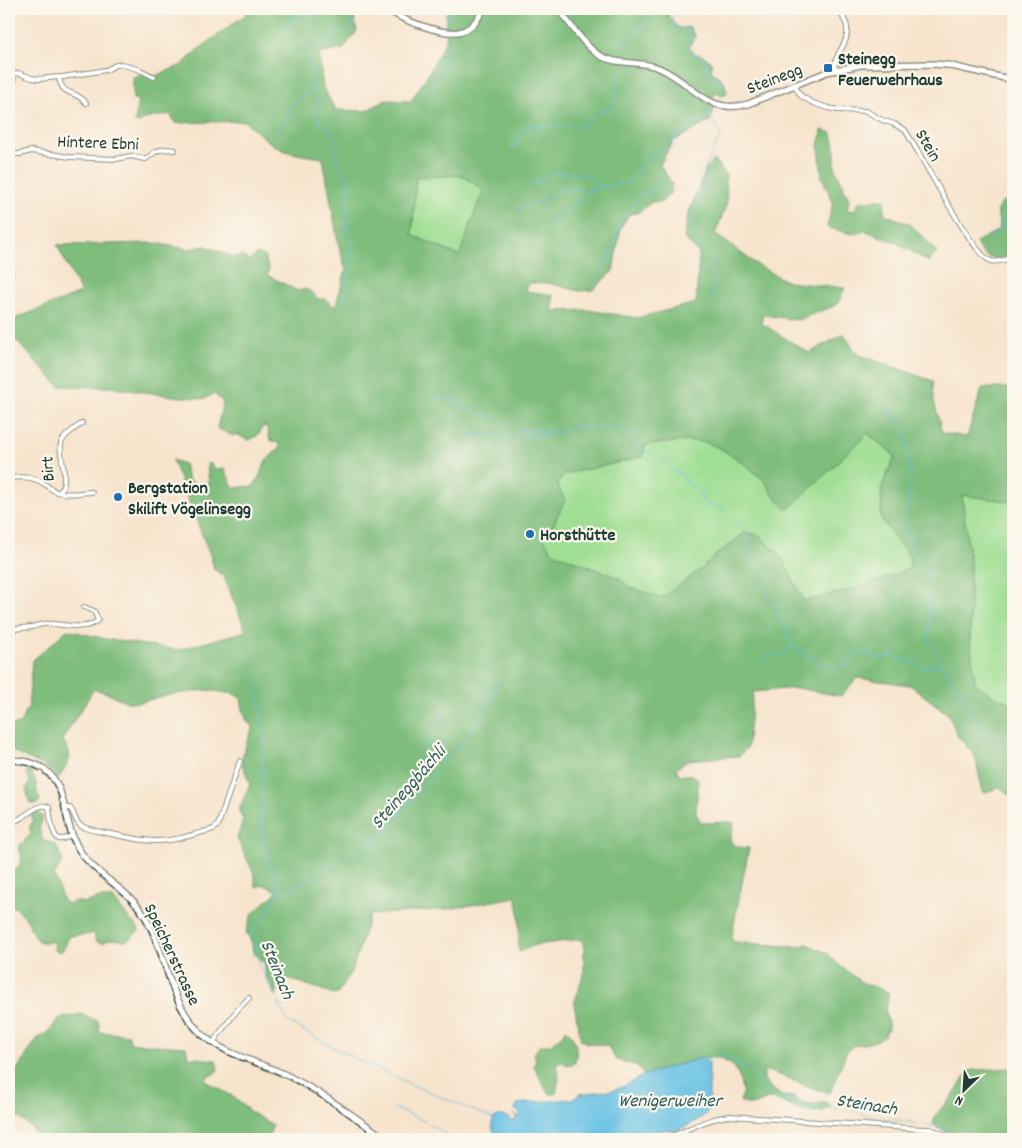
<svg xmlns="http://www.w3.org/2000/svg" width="1022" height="1148" font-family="Dekko,sans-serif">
<rect width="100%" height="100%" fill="#fbf7ec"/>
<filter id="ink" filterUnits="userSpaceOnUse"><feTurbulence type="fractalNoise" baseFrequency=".02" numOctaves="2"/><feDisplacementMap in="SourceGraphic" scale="10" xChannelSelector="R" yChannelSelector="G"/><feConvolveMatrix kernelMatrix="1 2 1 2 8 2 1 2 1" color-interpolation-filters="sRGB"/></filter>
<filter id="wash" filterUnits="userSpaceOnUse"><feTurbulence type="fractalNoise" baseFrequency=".0096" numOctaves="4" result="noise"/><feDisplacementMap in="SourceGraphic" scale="20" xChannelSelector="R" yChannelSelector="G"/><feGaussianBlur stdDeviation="1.12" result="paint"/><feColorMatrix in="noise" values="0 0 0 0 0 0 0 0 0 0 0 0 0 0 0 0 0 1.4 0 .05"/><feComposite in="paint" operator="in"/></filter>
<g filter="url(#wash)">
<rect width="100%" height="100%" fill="#f7e4cd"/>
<g fill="#9fde93" stroke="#5f8e64">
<path d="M462 175 483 190 460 256 412 235 416 177Z"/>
<path d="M867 433 895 456 882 486 881 519 910 558V568L860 588 804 601 780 555 746 532 720 552 700 570 661 599 629 587 621 579 552 552 543 537 554 524 556 484 565 474 643 457 645 445C660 444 692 438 706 442 723 447 754 470 766 483 768 486 770 489 772 493 776 499 783 504 788 509Z"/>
<path d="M962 495 1013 502V704L992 695 975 683 970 639V564Z"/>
</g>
<g fill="#7fbd7d" stroke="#4f7d58" fill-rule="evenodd">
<path d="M247 9H352L357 31 343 49 319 54 323 88 336 110 365 111 386 100 411 101 430 71 447 38 446 14 449 9H669L668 15 678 28 690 27 695 36 689 47 694 53 706 57 712 64 711 71 724 81 727 92 724 96 717 93 706 102 715 107 710 121 672 142 660 165 672 184 670 194 662 202H652L638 213 629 214 621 227 613 271 593 290 579 291 548 283H529L526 291 553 295V311L588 310 637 318 696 303 699 254 684 238 688 215 706 169 714 160 726 175 727 204 715 234 759 266 788 282 845 288 837 305 798 320 763 315 761 323 809 353 844 334 857 354 933 381 934 401 942 433 967 437 982 388H1013V502L962 495 970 564V639L975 683 992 695 1013 704V798L1000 787 983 793 975 756 957 735 949 715 910 685 857 678 841 696 797 688 753 692 747 748 739 756 687 760 676 769 680 775H691L698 779 696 813 701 823 727 822 734 823 730 842 738 847 749 848 731 939 735 942 798 947 807 944 827 953 838 964 861 982 888 992C890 1001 886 1004 885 1011 885 1016 889 1022 888 1027 885 1044 865 1043 852 1046L846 1053 830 1093C807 1088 786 1076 764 1070V1080L773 1090 782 1096 794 1097 801 1103 811 1105 826 1102 831 1106C829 1107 827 1109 825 1110 814 1114 799 1110 790 1106 784 1103 776 1099 771 1099 759 1100 754 1110 740 1101L743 1093 738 1074 731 1064 719 1058 704 1057 644 1075 640 1068 629 1063 616 1060 612 1054 608 1046 587 1043 581 1040 574 1004 584 972V949L582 939 535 945 519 952C517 946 519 941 519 935 520 923 519 909 516 897L449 909 370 915 353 968 337 995 275 974 277 993 276 996 266 975 265 964 253 953 252 943 246 932 252 914 278 891 264 885 255 887V876L237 838 243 820 239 810 250 784 241 761 247 742 253 727C244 722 243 708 241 698L234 694 206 690 169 695 137 703 127 702 107 693 94 689 62 740C75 756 69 762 59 778L43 765 13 752 9 736V727L21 723 25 711 28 710 32 661 67 630 106 639 178 650 246 631 224 577 214 569 211 557 172 460 184 464 188 479 201 488 209 485 207 464 210 463 217 470 224 469 234 488 254 486 263 469 265 462 280 447V444L270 440 267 427 263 426 258 435 250 440 243 438 237 434 233 436 217 428 223 402 214 394 204 399 172 396 109 387 59 386 9 333V321L81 293 57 245 155 243 188 249 205 246 234 257 243 256 249 261 256 254 264 256 269 269 267 275 298 291 306 289 314 294 317 299H325L335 307 346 270 338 242 323 158C310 156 296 155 283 150 271 145 255 130 245 121L175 123 170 114 144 119 140 123 135 122 138 100 133 99V77L145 73 155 76 182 65 199 49 248 13ZM462 175 483 190 459 256 412 235 416 177ZM868 433 895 456 882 486 881 519 910 558V568L860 588 804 601 780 555 759 535 746 532 720 552 700 570 661 598 629 587 621 579 552 552 543 537 554 524 565 500 557 484 565 474 643 457 645 445C663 444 684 439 702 442 719 444 755 470 766 483 769 486 770 490 772 493 776 499 782 504 788 510Z"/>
<path d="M822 130 832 133 835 146V167L849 199 847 210 854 211 859 202 885 199 884 214 910 224 937 252 929 262 895 242 866 231 851 234 827 227 833 202 822 177 819 147Z"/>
<path d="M1013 197V255C997 261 983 261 976 242L997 231 1000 225C995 208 997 203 1013 197Z"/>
<path d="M30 769 34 778 36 781 37 791 40 800 37 804H32L29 801 26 790 30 781 26 772Z"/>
<path d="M35 811 42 816V821L39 828 42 839 56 845 63 861 54 875 63 901 68 904 76 901 84 903 101 898 114 899 130 920 137 926 139 931 127 941 111 939 102 943 96 941 94 933C86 936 79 935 70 936 66 942 66 947 61 952L54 950 55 942H40C36 938 31 933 30 928 28 921 32 926 27 920 24 914 20 913 16 907H9V873C20 868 25 860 19 849L21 844 32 833 29 829 33 820 31 815Z"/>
<path d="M81 1014 98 1021 100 1032 129 1035 130 1043 186 1047 188 1057 216 1060 218 1070 214 1074 208 1076 206 1079 207 1082 232 1096 253 1114 273 1125 269 1136 272 1139H41L28 1125 9 1110V1074L16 1071 37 1039 49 1032 58 1019Z"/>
<path d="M566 1029C576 1038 578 1050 575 1063L568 1065 562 1062 557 1064 559 1078 556 1094H550L545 1088 534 1066 536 1058 534 1054 540 1045C552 1047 559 1039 566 1029Z"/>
<path d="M1013 1068V1139H972L937 1128 933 1124C936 1110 948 1103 955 1093 960 1086 963 1078 969 1071L976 1070Z"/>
</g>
<path fill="#66c1e4" stroke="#427f8c" d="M704 1057 705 1061 709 1063V1111C705 1117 684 1128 677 1130 672 1131 669 1130 664 1129L658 1134H651L646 1137 627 1138 619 1137 604 1139H501L495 1136C494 1133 492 1128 492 1124 493 1111 509 1116 514 1122L516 1118 513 1113 517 1116 520 1117 519 1111 515 1110 517 1104 525 1103 571 1099 577 1097 579 1094 613 1090 622 1087 644 1075Z"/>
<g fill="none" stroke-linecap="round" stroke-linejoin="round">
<g stroke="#66c1e4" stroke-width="1">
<path d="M672 9 673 25 688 30 690 35 688 49 704 59 707 62 708 72 720 80 724 89 720 98"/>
<path d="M445 27V22L453 9"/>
<path d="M280 29 303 12 313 14 320 9 341 13 351 17 353 24 349 30 345 32 339 29 325 44 311 47 308 54 312 85 319 97 316 112 319 123 332 132 337 144 335 149 338 164 348 177 347 228 353 244 348 271 344 302"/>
<path d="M622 49 629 36 639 30 657 10H666L667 9"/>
<path d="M431 92C438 74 447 57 445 37"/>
<path d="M598 112 612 109 621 70"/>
<path d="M277 132 284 123 291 108 312 85"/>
<path d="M522 132 525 126H582L593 117"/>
<path d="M510 149 518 141 520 137"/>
<path d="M529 186 542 181 556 172 586 175 593 178 599 187"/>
<path d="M517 211 563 190 600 188 628 182 643 164 659 151 672 147 675 137 684 133 695 121 702 123 713 108"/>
<path d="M549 229 552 217 571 210 580 197 588 194 594 189"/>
<path d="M987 240 1001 229 1009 191 1013 183"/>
<path d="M707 253 701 242 692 231 691 220 696 206 699 188 702 182 705 168 721 135 709 113"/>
<path d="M709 258 712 263V301"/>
<path d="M596 280 598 274 605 266 614 248 619 226 639 197 660 186"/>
<path d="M433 398 455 400 460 404 511 425"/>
<path d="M886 409 899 420 902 427"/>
<path d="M516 427 526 430 559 433 567 427 618 429 630 433 639 448 644 450"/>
<path d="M904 432 908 451"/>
<path d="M468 434 510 437"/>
<path d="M515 437 541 436 547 434"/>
<path d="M649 452 670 464 672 470 683 476 684 480 687 481C689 486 695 489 700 490L701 498 704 499V502L710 505 712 508 723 507 736 523 743 527 750 538 748 542 752 551 751 556 760 572 763 585 769 597"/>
<path d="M908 456C911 475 914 498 903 515L911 548 926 573 929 587"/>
<path d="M928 593V612L931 616 928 633V641L937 651C936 666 941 661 948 671 955 680 948 684 962 688V692L957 697 959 701 971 710 976 719 992 737 1013 752"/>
<path d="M771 602 785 627 793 648 802 650 807 655 813 656 816 661 826 667C832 665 833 667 839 668 846 668 851 659 856 654L871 653 875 658H885L893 653 895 655 898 661 904 660 910 663 915 660 920 667H925L928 664 935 667 940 664"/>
<path d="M759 663 765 657 784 654 791 645"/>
<path d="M256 679 265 734 261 784 262 835 279 895 252 934 260 966 287 1021 340 1051 419 1088 494 1119"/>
<path d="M410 801 420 759 446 710"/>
<path d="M280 895 376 841 474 728 501 681"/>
<path d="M704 1060 727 1056 751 1071 775 1097 779 1099 793 1100 809 1110H815L823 1108H840L852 1110 876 1118 896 1120 936 1126 957 1133 978 1137 983 1139"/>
<path d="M394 1108C414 1116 435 1125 451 1139"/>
</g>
</g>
</g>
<g filter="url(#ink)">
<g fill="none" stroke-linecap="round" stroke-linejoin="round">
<defs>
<g id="minor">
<path d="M835 70C832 55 850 44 847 27 847 23 841 15 839 9"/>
<path d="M9 73 13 75 18 73 32 78 38 79 59 77"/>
<path d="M794 85 801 96 813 103 828 108 838 110 866 111 882 120 894 124 905 130C919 151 973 256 991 261 998 263 1007 259 1013 257"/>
<path d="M9 88C15 84 14 81 13 75"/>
<path d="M86 103C76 89 62 98 59 77H63L106 70 116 65 121 64 140 70 154 77"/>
<path d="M9 154H20L31 151 70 157 116 159 131 156 144 159H146L155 152 160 150 167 149 175 150"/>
<path d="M9 276 10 275 11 273"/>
<path d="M9 478C21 477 32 476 43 483 48 486 52 490 57 492 69 496 80 492 92 492"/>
<path d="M60 492C71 476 56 451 62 441 66 434 76 428 82 423"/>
<path d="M9 630C17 628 25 628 32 627 36 626 40 624 44 624 59 622 86 633 98 620L94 611 84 607"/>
<path d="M65 808H70C75 813 74 820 80 825 87 830 98 831 106 833 123 836 139 841 156 841 176 841 195 834 214 829L218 825 240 761"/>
<path d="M9 823C23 822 37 800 49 807 50 815 52 836 59 839 63 840 68 837 72 836"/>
<path d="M214 1043 216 1038 238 1009 249 998"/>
<path d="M664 1139C686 1132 705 1118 730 1116L922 1129H930L957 1139"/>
</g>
<g id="major">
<path d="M388 9C400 20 446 37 462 31 473 28 478 18 484 9"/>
<path d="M558 9C569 22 585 47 599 55 617 66 640 60 659 68 693 82 706 116 748 104L827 72 861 65 933 64 947 65 1013 80"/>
<path d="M9 760C76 760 55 817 82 854 99 878 128 889 144 915 167 953 168 1004 203 1035 226 1056 261 1062 288 1076 323 1093 354 1117 386 1139"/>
</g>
</defs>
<use href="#minor" stroke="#8b9080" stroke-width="6"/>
<use href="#major" stroke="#8b9080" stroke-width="8"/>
<use href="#minor" stroke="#fff" stroke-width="4"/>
<use href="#major" stroke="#fff" stroke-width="5"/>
<path stroke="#1f3d34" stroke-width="1" stroke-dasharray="8 4" stroke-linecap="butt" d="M9 763C33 763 53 775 60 799 64 815 65 831 73 846 88 874 119 886 137 910 163 945 163 993 190 1027 213 1056 257 1063 289 1079 322 1096 351 1119 381 1139"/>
</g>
</g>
<g fill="#1f6fb2" stroke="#fbf7ec" stroke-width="2">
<rect x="823" y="63" width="10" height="10" rx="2.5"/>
<circle cx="118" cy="497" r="5"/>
<circle cx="530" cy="534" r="5"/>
</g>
<g text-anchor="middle" stroke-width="4.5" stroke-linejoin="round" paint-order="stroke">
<g font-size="18" font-weight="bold" fill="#1f3d34" stroke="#fbf7ec" text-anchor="start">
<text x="838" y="64">Steinegg<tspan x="838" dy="21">Feuerwehrhaus</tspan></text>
<text x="128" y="493">Bergstation<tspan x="128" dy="21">Skilift Vögelinsegg</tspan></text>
<text x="540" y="540">Horsthütte</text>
</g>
<g font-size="18" fill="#1f3d34" stroke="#fbf7ec">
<text transform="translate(774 78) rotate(-21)" y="6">Steinegg</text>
<text transform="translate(98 142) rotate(2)" y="6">Hintere Ebni</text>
<text transform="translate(929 145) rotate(60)" y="6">Stein</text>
<text transform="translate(47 469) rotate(-93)" y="6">Birt</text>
<text transform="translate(173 954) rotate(65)" y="6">Speicherstrasse</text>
</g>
<g font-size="19" font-style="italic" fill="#315e60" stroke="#fbf7ec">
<text transform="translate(407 786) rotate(-49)" y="7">Steineggbächli</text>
<text transform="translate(279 969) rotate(68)" y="7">Steinach</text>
<text x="670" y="1106">Wenigerweiher</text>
<text transform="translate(867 1103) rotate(9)" y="7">Steinach</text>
</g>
</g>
<rect width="1022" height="1148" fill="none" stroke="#fbf7ec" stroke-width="30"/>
<g transform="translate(964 1090) rotate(205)" stroke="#fbf7ec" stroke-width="4" paint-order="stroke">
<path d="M0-4L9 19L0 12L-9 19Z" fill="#1f3d34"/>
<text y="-8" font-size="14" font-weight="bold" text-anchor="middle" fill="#1f3d34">N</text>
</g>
</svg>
